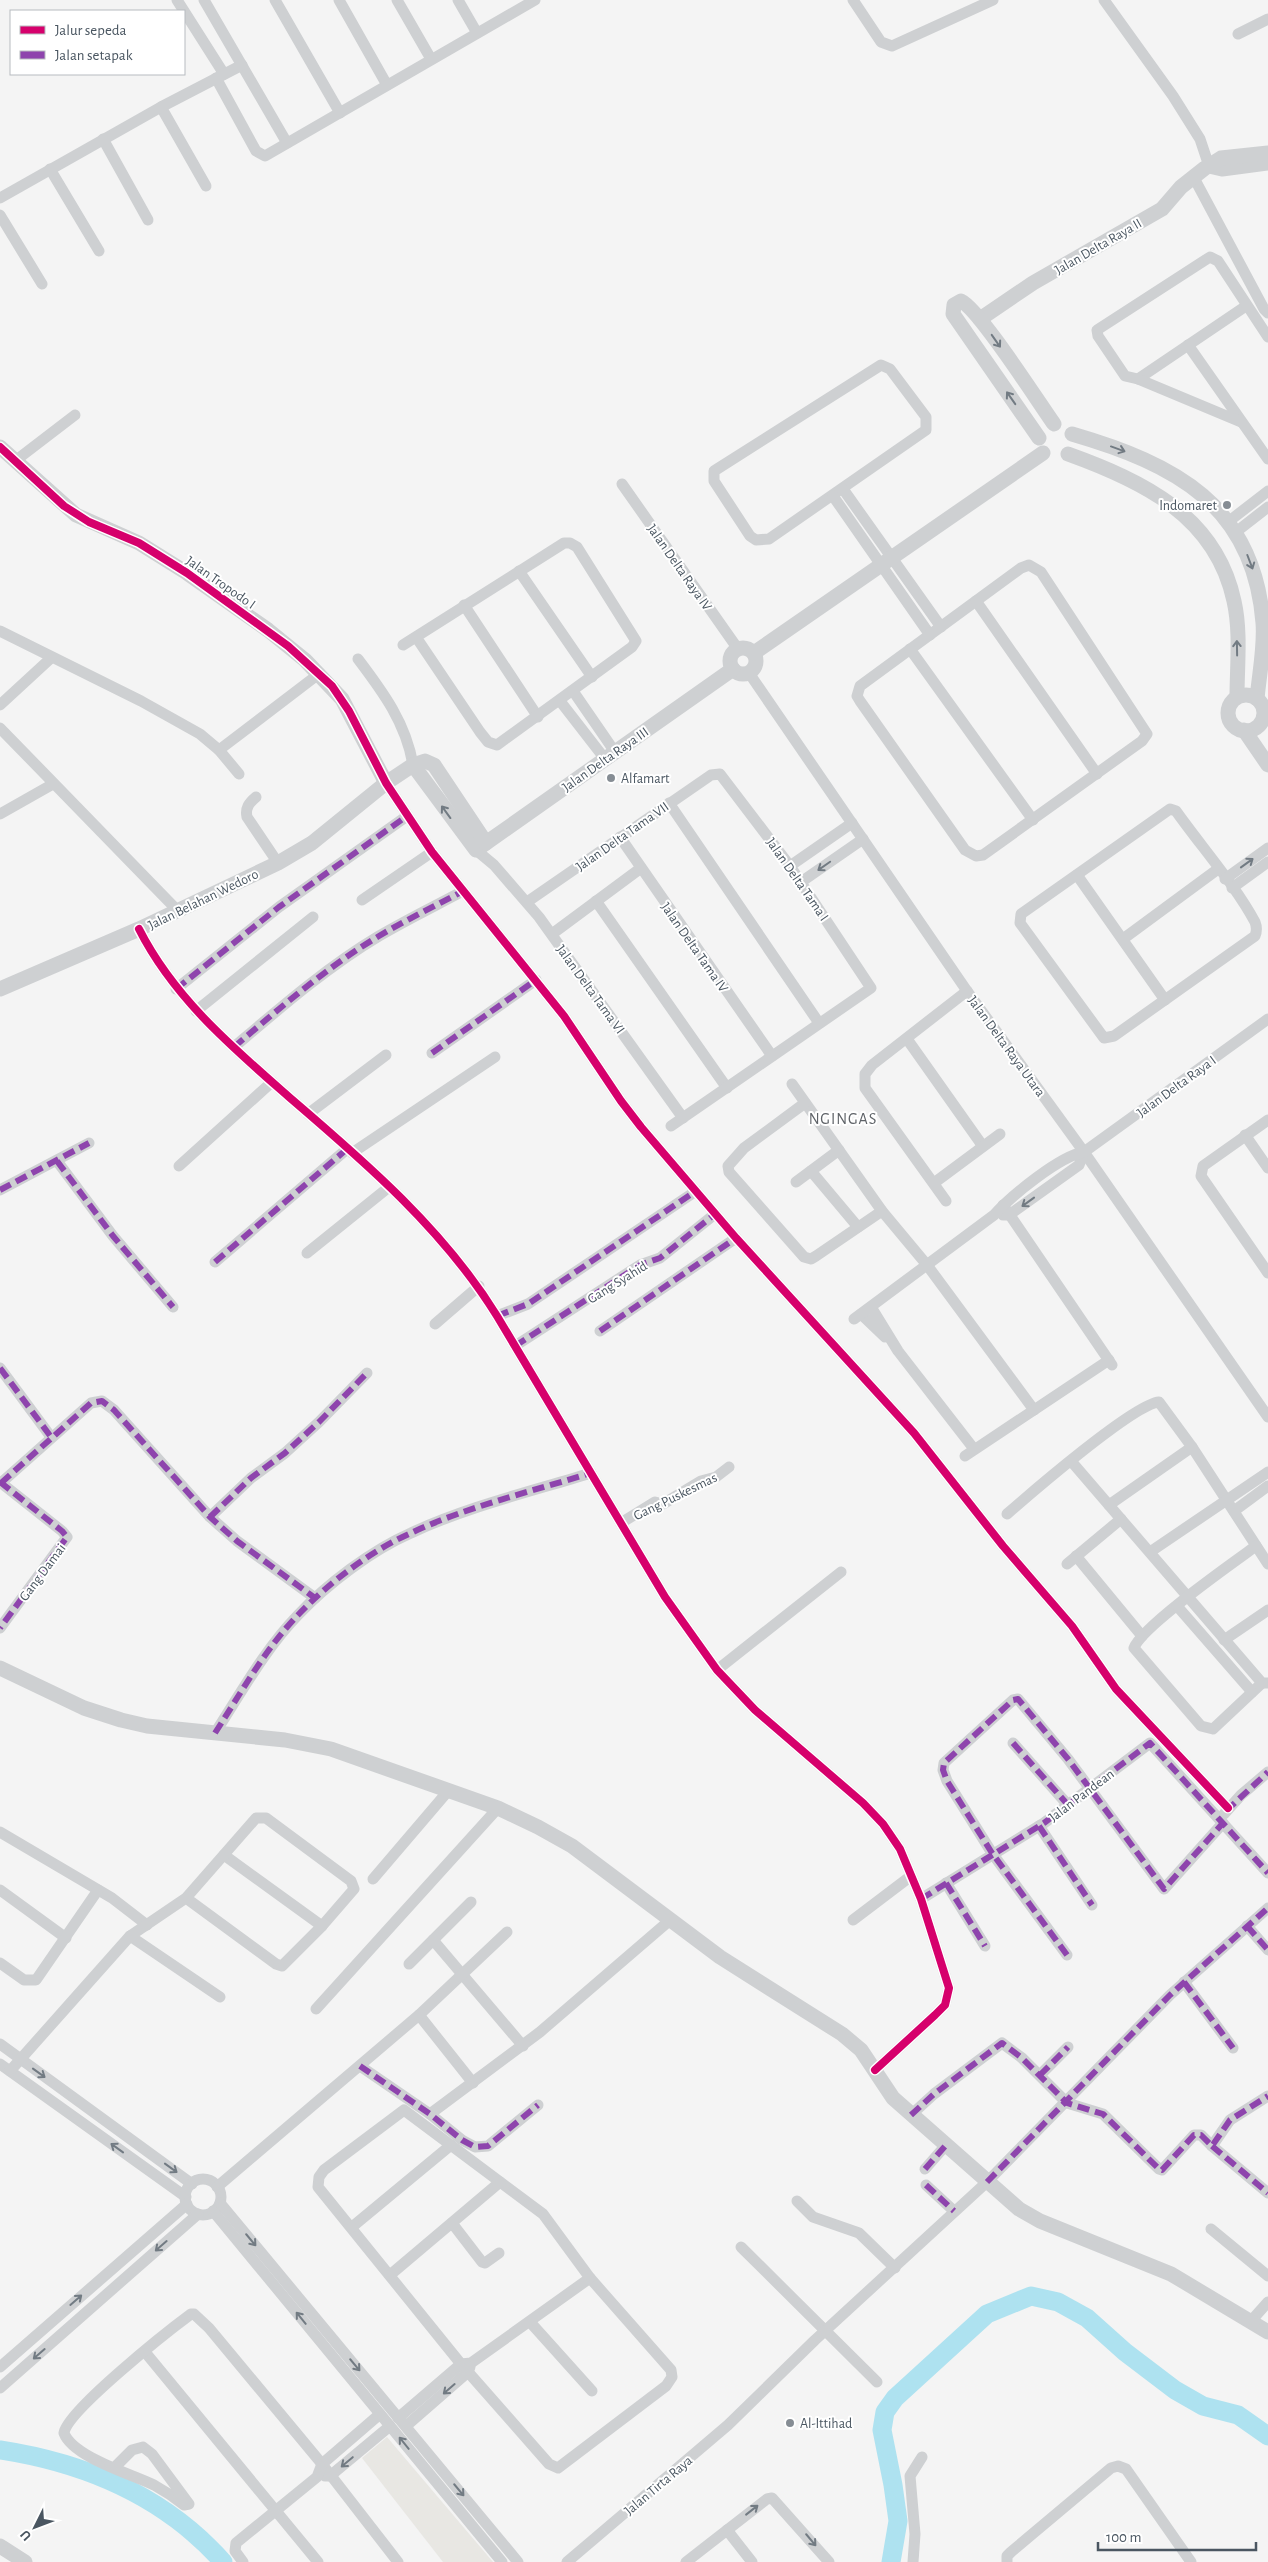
<svg xmlns="http://www.w3.org/2000/svg" width="1268" height="2562" font-family="'Alegreya Sans',sans-serif">
<rect width="100%" height="100%" fill="#f4f4f4"/>
<path fill="#e8e7e3" d="M387 2437 493 2562H443L362 2458Z"/>
<g fill="none" stroke-linecap="round" stroke-linejoin="round">
<g stroke="#aee2f0" stroke-width="19">
<path d="M0 2450C85 2463 165 2497 223 2562"/>
<path d="M891 2562 898 2521 893 2485 882 2430 885 2412 895 2398 987 2314 1031 2296 1058 2302 1087 2318 1125 2352 1175 2390 1203 2406 1238 2415 1268 2436"/>
</g>
<g stroke="#ced0d2" stroke-width="11">
<path d="M177 0 224 74"/>
<path d="M204 0 287 143"/>
<path d="M275 0 340 113"/>
<path d="M339 0 387 85"/>
<path d="M397 0 431 59"/>
<path d="M458 0 477 33"/>
<path d="M853 0 881 42 892 46 993 0"/>
<path d="M1104 0 1173 96 1200 139 1209 166"/>
<path d="M1238 34 1268 19"/>
<path d="M216 78 256 151 265 156 535 0"/>
<path d="M161 107 206 186"/>
<path d="M103 139 148 220"/>
<path d="M50 169 99 251"/>
<path d="M1193 176 1264 309 1268 313"/>
<path d="M0 198 161 107 242 65"/>
<path d="M0 215 42 284"/>
<path d="M1188 345 1268 459"/>
<path d="M881 365 890 369 926 417V430L769 539 756 540 750 536 714 481V471Z"/>
<path d="M1138 379 1246 306"/>
<path d="M1241 422 1138 379 1125 376 1098 336 1097 330 1210 257 1218 261 1268 337"/>
<path d="M15 461 75 415"/>
<path d="M622 484 738 649"/>
<path d="M843 489 941 627"/>
<path d="M833 496 930 635"/>
<path d="M1228 522 1268 491"/>
<path d="M1236 532 1268 507"/>
<path d="M1029 565 1041 572 1147 734 1142 741 983 855 976 856 965 850 860 701 857 696 860 686 1021 568Z"/>
<path d="M519 571 592 677"/>
<path d="M976 601 1097 774"/>
<path d="M464 605 538 717"/>
<path d="M0 631 141 701 200 734 219 750 239 774"/>
<path d="M403 645 564 543H570L577 547 636 641 632 647 497 745 488 742 480 732 416 637"/>
<path d="M910 649 1033 820"/>
<path d="M358 659C383 692 406 723 413 765"/>
<path d="M749 673 967 991 1084 1152 1268 1417"/>
<path d="M573 691 615 752"/>
<path d="M560 701 605 759"/>
<path d="M0 705 51 658"/>
<path d="M0 728 178 911"/>
<path d="M219 750 320 673"/>
<path d="M386 783 432 852 564 1016 621 1101 641 1127 736 1238 914 1433 1003 1546 1072 1626 1116 1689 1228 1808"/>
<path d="M256 797C249 803 245 808 247 817L278 863"/>
<path d="M669 803 819 1023"/>
<path d="M1170 809 1176 811C1200 845 1236 886 1255 922 1257 927 1257 931 1255 936L1114 1036 1104 1038 1020 923 1021 914Z"/>
<path d="M0 814 53 784"/>
<path d="M620 837 772 1056"/>
<path d="M476 850 494 865 539 917 683 1118"/>
<path d="M790 866 852 823"/>
<path d="M1077 875 1165 1000"/>
<path d="M1225 879 1268 848"/>
<path d="M801 882 863 839"/>
<path d="M1232 888 1268 862"/>
<path d="M362 900 432 852"/>
<path d="M596 901 727 1088"/>
<path d="M527 902 711 775 720 774 790 866 871 988 671 1126"/>
<path d="M139 929C174 998 232 1047 289 1097 365 1162 444 1230 497 1316L665 1597 717 1670 755 1710 863 1803 883 1824 900 1849 921 1899 949 1988 945 2005 935 2015 875 2070"/>
<path d="M552 934 641 868"/>
<path d="M1123 939 1218 869"/>
<path d="M176 989 279 907 407 816"/>
<path d="M196 1011 313 917"/>
<path d="M907 1039 982 1145"/>
<path d="M234 1047C280 1008 327 967 379 936 406 920 435 906 463 891"/>
<path d="M432 1053 536 980"/>
<path d="M792 1084 882 1211 927 1265 1034 1410"/>
<path d="M805 1103 744 1148 728 1166 729 1172 804 1257 811 1259 816 1256 882 1211"/>
<path d="M308 1114 386 1055"/>
<path d="M1268 1120 1203 1166 1201 1176 1268 1273"/>
<path d="M1245 1135 1268 1168"/>
<path d="M352 1153 495 1057"/>
<path d="M57 1161 113 1236 173 1307"/>
<path d="M179 1166 272 1082"/>
<path d="M811 1171 858 1227"/>
<path d="M796 1182 839 1150"/>
<path d="M934 1183 1000 1134"/>
<path d="M0 1190 89 1143"/>
<path d="M946 1201 865 1088V1074L872 1065 967 991"/>
<path d="M1003 1205 1112 1365"/>
<path d="M1003 1215H1009L1079 1165 1084 1152"/>
<path d="M307 1253 389 1187"/>
<path d="M215 1262 347 1149"/>
<path d="M871 1307 898 1351 974 1449"/>
<path d="M861 1314 885 1337"/>
<path d="M497 1316 528 1304 696 1191"/>
<path d="M854 1319 994 1215C1012 1195 1060 1156 1084 1152L1268 1019"/>
<path d="M435 1324 479 1286"/>
<path d="M600 1331 736 1238"/>
<path d="M515 1346 640 1265 660 1258 715 1214"/>
<path d="M0 1368 51 1437"/>
<path d="M965 1456 1109 1360"/>
<path d="M1071 1461 1262 1683H1268"/>
<path d="M0 1482 62 1531 67 1537 0 1628"/>
<path d="M1 1483 91 1403 102 1401 114 1410 210 1517 237 1541 315 1598"/>
<path d="M1109 1505 1192 1447"/>
<path d="M1234 1511 1268 1486"/>
<path d="M1007 1514C1031 1493 1134 1404 1159 1402L1192 1447 1268 1564"/>
<path d="M210 1517 251 1478 285 1453 319 1422 367 1373"/>
<path d="M621 1523 655 1502 663 1504 701 1481 716 1477 729 1467"/>
<path d="M1256 1546C1234 1562 1141 1627 1134 1648L1201 1726 1213 1729 1262 1683"/>
<path d="M1150 1552 1268 1472"/>
<path d="M1076 1556 1142 1636"/>
<path d="M1067 1564 1121 1519"/>
<path d="M1177 1606 1252 1692"/>
<path d="M1224 1640 1268 1610"/>
<path d="M717 1670 841 1572"/>
<path d="M215 1733C241 1693 265 1649 298 1615 327 1584 372 1550 411 1533 466 1507 533 1491 591 1473"/>
<path d="M1013 1743 1068 1805"/>
<path d="M1224 1814 1241 1795 1268 1772"/>
<path d="M1039 1826 1092 1905"/>
<path d="M0 1832 112 1898 147 1925"/>
<path d="M224 1855 322 1926"/>
<path d="M373 1879 449 1790"/>
<path d="M946 1883 985 1946"/>
<path d="M0 1890 66 1938"/>
<path d="M921 1899 1044 1823 1150 1743 1268 1873"/>
<path d="M853 1920 911 1876"/>
<path d="M1247 1926 1268 1950"/>
<path d="M130 1936 220 1997"/>
<path d="M433 1940 523 2046"/>
<path d="M1067 1955 992 1853 947 1781 943 1770 944 1763 1013 1700 1018 1699 1068 1759 1164 1889 1223 1823"/>
<path d="M0 1963 24 1980H36L98 1890"/>
<path d="M409 1964 471 1902"/>
<path d="M1184 1982 1233 2048"/>
<path d="M316 2009 498 1808"/>
<path d="M419 2015 473 2083"/>
<path d="M0 2044 192 2184"/>
<path d="M0 2064 186 2197"/>
<path d="M360 2066 430 2114 462 2140 475 2147 488 2146 538 2105"/>
<path d="M10 2071 130 1936 186 1898 256 1818H266L351 1881 354 1889 322 1926 282 1966 276 1964 186 1898"/>
<path d="M1040 2075 1068 2047"/>
<path d="M404 2110 543 2214 590 2278 671 2370 672 2377 666 2386 558 2468 549 2464 461 2364 318 2187 319 2177 324 2170Z"/>
<path d="M430 2114 540 2032 669 1921"/>
<path d="M911 2115 934 2094 1002 2043 1022 2058 1067 2103 1103 2114 1159 2169 1162 2170 1194 2135H1201L1212 2146 1230 2120 1268 2096"/>
<path d="M1212 2146 1268 2193"/>
<path d="M925 2169 946 2145"/>
<circle cx="203" cy="2197" r="18"/>
<path d="M926 2185 954 2211"/>
<path d="M217 2187 419 2015 507 1932"/>
<path d="M797 2201 813 2217 859 2233 895 2268"/>
<path d="M220 2203 518 2562"/>
<path d="M213 2211 502 2562"/>
<path d="M452 2223 482 2262 485 2263 499 2253"/>
<path d="M352 2227 451 2145"/>
<path d="M1211 2229 1268 2276"/>
<path d="M741 2247 877 2382"/>
<path d="M390 2275 500 2182"/>
<path d="M1251 2321 1268 2302"/>
<path d="M530 2322 592 2391"/>
<path d="M145 2352 318 2562"/>
<path d="M0 2367 187 2204"/>
<path d="M0 2388 198 2214"/>
<path d="M398 2418 461 2364 471 2363 590 2278"/>
<path d="M406 2426 468 2372 470 2367"/>
<path d="M115 2467 132 2450 143 2447 152 2454 189 2504 184 2505C174 2497 165 2491 154 2485 131 2474 73 2457 64 2433 67 2411 168 2331 191 2314H194L209 2328 322 2464 398 2562"/>
<path d="M325 2476H330L390 2426"/>
<path d="M727 2530 752 2562"/>
<path d="M243 2562 235 2551 236 2543 317 2477 322 2464 380 2414"/>
<path d="M567 2562 728 2425 815 2340 987 2182 1170 1995 1268 1908"/>
<path d="M686 2562 767 2499 772 2498 829 2562"/>
<path d="M913 2562 915 2534 910 2476 922 2457"/>
<path d="M1007 2562V2556L1011 2552 1111 2468 1118 2466 1126 2469 1191 2562"/>
</g>
<g stroke="#ced0d2" stroke-width="15">
<path d="M1209 166 1222 169 1268 163"/>
<path d="M980 319 1033 283 1162 209 1181 187 1205 168 1221 158 1268 153"/>
<path d="M1072 434C1175 464 1254 505 1263 623 1265 647 1259 675 1257 699"/>
<path d="M1039 438 953 314 954 305 961 301C979 309 1039 403 1054 424"/>
<path d="M0 447 76 515 139 543 187 573 268 630 305 660 342 699 386 783"/>
<path d="M1068 454C1143 481 1216 516 1234 601 1241 632 1237 666 1237 697"/>
<circle cx="743" cy="661" r="13"/>
<path d="M754 653 1043 453"/>
<circle cx="1246" cy="713" r="18"/>
<path d="M1244 730 1268 765"/>
<path d="M413 765 476 850 733 669"/>
<path d="M0 989 139 929 278 863 312 843 386 783 413 765 425 761 434 765 486 843"/>
<path d="M0 1668 84 1708 121 1720 147 1726 285 1740 331 1749 498 1808 538 1827 572 1846 720 1957 842 2034 861 2050 893 2098 1019 2209 1040 2221 1171 2274 1268 2332"/>
<path d="M0 2546 25 2562"/>
</g>
<g stroke="#8e44ad" stroke-width="6" stroke-dasharray="12 6" stroke-linecap="butt">
<path d="M176 989 279 907 407 816"/>
<path d="M234 1047C280 1008 327 967 379 936 406 920 435 906 463 891"/>
<path d="M432 1053 536 980"/>
<path d="M57 1161 113 1236 173 1307"/>
<path d="M0 1190 89 1143"/>
<path d="M215 1262 347 1149"/>
<path d="M497 1316 528 1304 696 1191"/>
<path d="M600 1331 736 1238"/>
<path d="M515 1346 640 1265 660 1258 715 1214"/>
<path d="M0 1368 51 1437"/>
<path d="M0 1482 62 1531 67 1537 0 1628"/>
<path d="M1 1483 91 1403 102 1401 114 1410 210 1517 237 1541 315 1598"/>
<path d="M210 1517 251 1478 285 1453 319 1422 367 1373"/>
<path d="M215 1733C241 1693 265 1649 298 1615 327 1584 372 1550 411 1533 466 1507 533 1491 591 1473"/>
<path d="M1013 1743 1068 1805"/>
<path d="M1226 1811 1268 1772"/>
<path d="M1039 1826 1092 1905"/>
<path d="M946 1883 985 1946"/>
<path d="M921 1899 1044 1823 1150 1743 1268 1873"/>
<path d="M1247 1926 1268 1950"/>
<path d="M1067 1955 992 1853 947 1781 943 1770 944 1763 1013 1700 1018 1699 1068 1759 1164 1889 1223 1823"/>
<path d="M1184 1982 1233 2048"/>
<path d="M360 2066 430 2114 462 2140 475 2147 488 2146 538 2105"/>
<path d="M1040 2075 1068 2047"/>
<path d="M911 2115 934 2094 1002 2043 1022 2058 1067 2103 1103 2114 1159 2169 1162 2170 1194 2135H1201L1212 2146 1230 2120 1268 2096"/>
<path d="M1212 2146 1268 2193"/>
<path d="M925 2169 946 2145"/>
<path d="M987 2182 1170 1995 1268 1908"/>
<path d="M926 2185 954 2211"/>
</g>
<defs>
<g id="cycleway">
<path d="M0 447 64 506 89 522 139 543 187 573 288 646 332 686 349 711 386 783 432 852 564 1016 621 1101 641 1127 736 1238 914 1433 1003 1546 1072 1626 1116 1689 1228 1808"/>
<path d="M139 929C174 998 232 1047 289 1097 365 1162 444 1230 497 1316L665 1597 717 1670 755 1710 863 1803 883 1824 900 1849 921 1899 949 1988 945 2005 935 2015 875 2070"/>
</g>
</defs>
<use href="#cycleway" stroke="#fff" stroke-width="11"/>
<use href="#cycleway" stroke="#d6006c" stroke-width="8"/>
</g>
<defs><path id="oneway-shaft" d="M-6 0H5M1.5-3L5.5 0L1.5 3" fill="none" stroke-width="1.6" stroke-linecap="round" stroke-linejoin="round" transform="scale(1.25)"/></defs>
<g stroke="#727b83">
<use href="#oneway-shaft" transform="translate(996 341) rotate(55)"/>
<use href="#oneway-shaft" transform="translate(1011 398) rotate(-125)"/>
<use href="#oneway-shaft" transform="translate(1118 449) rotate(20)"/>
<use href="#oneway-shaft" transform="translate(1250 562) rotate(69)"/>
<use href="#oneway-shaft" transform="translate(1237 648) rotate(-91)"/>
<use href="#oneway-shaft" transform="translate(446 812) rotate(-126)"/>
<use href="#oneway-shaft" transform="translate(1247 863) rotate(-36)"/>
<use href="#oneway-shaft" transform="translate(824 866) rotate(145)"/>
<use href="#oneway-shaft" transform="translate(1028 1202) rotate(144)"/>
<use href="#oneway-shaft" transform="translate(39 2073) rotate(36)"/>
<use href="#oneway-shaft" transform="translate(117 2148) rotate(-144)"/>
<use href="#oneway-shaft" transform="translate(171 2168) rotate(36)"/>
<use href="#oneway-shaft" transform="translate(251 2240) rotate(50)"/>
<use href="#oneway-shaft" transform="translate(161 2246) rotate(139)"/>
<use href="#oneway-shaft" transform="translate(76 2300) rotate(-41)"/>
<use href="#oneway-shaft" transform="translate(301 2318) rotate(-129)"/>
<use href="#oneway-shaft" transform="translate(39 2354) rotate(139)"/>
<use href="#oneway-shaft" transform="translate(355 2365) rotate(50)"/>
<use href="#oneway-shaft" transform="translate(449 2389) rotate(139)"/>
<use href="#oneway-shaft" transform="translate(404 2443) rotate(-129)"/>
<use href="#oneway-shaft" transform="translate(347 2462) rotate(140)"/>
<use href="#oneway-shaft" transform="translate(459 2490) rotate(50)"/>
<use href="#oneway-shaft" transform="translate(752 2510) rotate(-38)"/>
<use href="#oneway-shaft" transform="translate(811 2540) rotate(50)"/>
</g>
<g fill="#868d94" stroke="#fff" stroke-width="2">
<circle cx="1227" cy="505" r="5"/>
<circle cx="611" cy="778" r="5"/>
<circle cx="790" cy="2423" r="5"/>
</g>
<g text-anchor="middle" stroke-width="4" stroke-linejoin="round" paint-order="stroke">
<g font-size="14" fill="#4a5661" stroke="#fff">
<text transform="translate(1098 246) rotate(-30)" y="5">Jalan Delta Raya II</text>
<text transform="translate(680 567) rotate(55)" y="5">Jalan Delta Raya IV</text>
<text transform="translate(221 582) rotate(35)" y="5">Jalan Tropodo I</text>
<text transform="translate(605 759) rotate(-35)" y="5">Jalan Delta Raya III</text>
<text transform="translate(622 836) rotate(-35)" y="5">Jalan Delta Tama VII</text>
<text transform="translate(798 879) rotate(55)" y="5">Jalan Delta Tama I</text>
<text transform="translate(203 899) rotate(-26)" y="5">Jalan Belahan Wedoro</text>
<text transform="translate(695 947) rotate(55)" y="5">Jalan Delta Tama IV</text>
<text transform="translate(591 989) rotate(54)" y="5">Jalan Delta Tama VI</text>
<text transform="translate(1007 1046) rotate(54)" y="5">Jalan Delta Raya Utara</text>
<text transform="translate(1176 1086) rotate(-36)" y="5">Jalan Delta Raya I</text>
<text transform="translate(617 1282) rotate(-32)" y="5">Gang Syahid</text>
<text transform="translate(675 1496) rotate(-26)" y="5">Gang Puskesmas</text>
<text transform="translate(42 1572) rotate(-53)" y="5">Gang Damai</text>
<text transform="translate(1081 1795) rotate(-37)" y="5">Jalan Pandean</text>
<text transform="translate(658 2485) rotate(-40)" y="5">Jalan Tirta Raya</text>
</g>
<g font-size="14" fill="#4a5661" stroke="#fff" text-anchor="start">
<text x="1217" y="510" text-anchor="end">Indomaret</text>
<text x="621" y="783">Alfamart</text>
<text x="800" y="2428">Al-Ittihad</text>
</g>
<g font-size="16" letter-spacing="1" fill="#5f6368" stroke="#fff">
<text x="843" y="1124">NGINGAS</text>
</g>
</g>
<rect x="10" y="10" width="175" height="65" fill="#ffffff" stroke="#b7bbc0"/>
<rect x="20" y="26" width="25" height="8" fill="#d6006c" stroke="#b7bbc0"/>
<text x="55" y="35" font-size="15" fill="#4a5661">Jalur sepeda</text>
<rect x="20" y="51" width="25" height="8" fill="#8e44ad" stroke="#b7bbc0"/>
<text x="55" y="60" font-size="15" fill="#4a5661">Jalan setapak</text>
<g transform="translate(35 2527) rotate(228)" stroke="#ffffff" stroke-width="4" paint-order="stroke">
<path d="M0-4L9 19L0 12L-9 19Z" fill="#4a5661"/>
<text y="-8" font-size="14" font-weight="bold" text-anchor="middle" fill="#4a5661">U</text>
</g>
<path d="M1098 2542v8h158v-8" fill="none" stroke="#4a5661" stroke-width="2.5"/>
<text x="1106" y="2542" font-size="15" fill="#4a5661" stroke="#ffffff" stroke-width="4" paint-order="stroke">100 m</text>
</svg>
